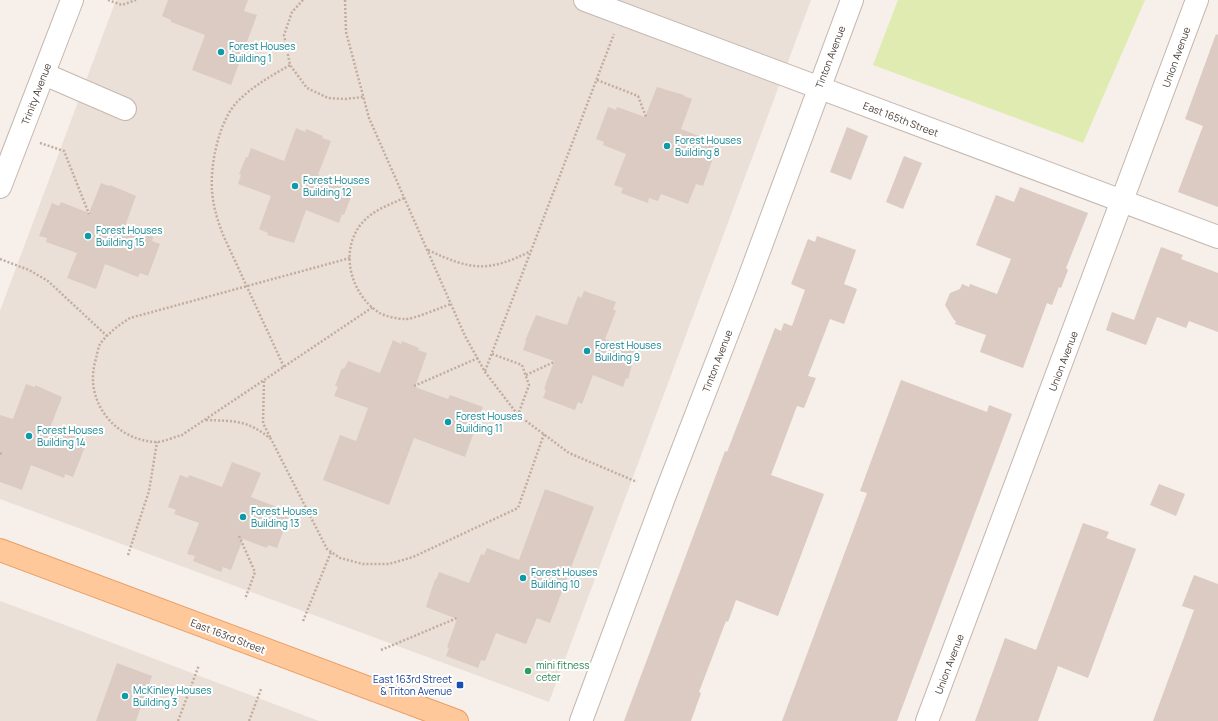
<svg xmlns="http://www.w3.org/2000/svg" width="1218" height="721" font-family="Manrope,sans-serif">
<rect width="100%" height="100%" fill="#f6efea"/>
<g fill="#eae0d8">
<path d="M116 0H811L549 702 0 499V311Z"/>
<path d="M0 601 73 628 319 721H0Z"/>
</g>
<path fill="#e0ebb2" d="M898 0H1145L1083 143 873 65Z"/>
<g fill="#dbcbc2">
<path d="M168 0H248L244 11 257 15 231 85 192 70 205 35 171 22V20L162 16Z"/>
<path d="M1216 34 1218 35V207L1178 192 1203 126 1185 119Z"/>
<path d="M657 87 684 95V96L692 99 681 129 709 140 708 143 717 147 703 186 696 184 688 204 661 194 658 201 649 198 648 203 621 193 623 188 614 185 626 154 603 145 604 142 596 139 608 107 616 110 617 107 645 117Z"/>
<path d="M847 127 868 136 851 180 830 172Z"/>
<path d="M296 128 305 132 306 129 323 136 322 138 331 141 318 175 352 188 349 196 351 197 344 215 342 214 339 223 306 210 294 243 267 235 268 233 259 229 271 196 238 184 241 175 239 174 246 157H248L251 148 284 161Z"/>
<path d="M904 156 922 163 903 209 886 202Z"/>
<path d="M101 183 109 186 110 185 136 196 125 226 153 237 152 241 160 244 148 276 140 273 138 277 105 264 96 289 67 278 77 253 46 242 47 238 39 236 52 203 59 206 61 202 89 213Z"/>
<path d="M1020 187 1088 213 1066 268 1068 270 1061 288 1059 287 1052 305 1047 303 1023 368 980 352 986 335 955 324 956 321 954 320 945 305 950 293 960 289 962 284 969 287 970 284 997 294 1011 259 976 245 996 195 1014 202Z"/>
<path d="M817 236 856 250 844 284 857 289 844 324 830 319 808 376 816 378 804 408 797 406 771 475 824 494 778 616 736 600 728 622 726 621 699 692 701 693 691 721H624L725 451 727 452 775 328 781 331 784 323 792 326 805 290 791 284 808 239 815 242Z"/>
<path d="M1161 247 1183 255 1181 259 1218 273V332L1189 321 1186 328 1157 317 1146 345 1106 330 1112 312 1134 320Z"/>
<path d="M584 291 616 302 613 309 616 311 605 339 636 351 628 379 626 378 623 387 593 375 582 404 578 402 575 410 543 398 546 390 544 389 554 361 523 350 526 341H525L536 315 567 325 578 296 581 298Z"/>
<path d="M393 340 401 344 402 341 419 348 418 350 427 353 415 387 448 399 450 395 483 407 465 457 414 438 389 505 323 480 340 435 356 441 368 408 334 396 338 387 335 386 342 368 344 369 348 361 380 373Z"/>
<path d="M901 380 987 412 989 405 1012 414 897 721H782L867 493 860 491Z"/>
<path d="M26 384 35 387V385L62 397 50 428 79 438 77 441 86 444 73 477 65 474 64 478 31 465 22 490 0 482V415L13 419Z"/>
<path d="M232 462 261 473 251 497 282 509 280 512 289 516 277 548 268 545 267 548 243 539 231 570 223 567 221 572 193 561 195 556 187 554 199 523 174 514 176 510 168 507 180 475 188 478 189 475 222 487Z"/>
<path d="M1159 484 1185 494 1176 516 1150 505Z"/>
<path d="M545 489 594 507 550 623 537 618 526 644 496 633 485 661 481 660 478 668 446 656 449 648 447 647 457 619 426 607 435 579 436 580 439 572 469 583 481 554 484 555 487 548 519 560Z"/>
<path d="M1083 523 1109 532 1106 538 1136 549 1088 678 1058 666 1038 721H975L1005 638 1036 650Z"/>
<path d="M1194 575 1218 584V721H1153L1194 610 1182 606Z"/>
<path d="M117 663 152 676 136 721H96Z"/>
</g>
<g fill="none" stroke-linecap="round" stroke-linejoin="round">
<defs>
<g id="minor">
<path d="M585 0 1218 237"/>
<path d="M44 74 125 109"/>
<path d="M0 187 72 0"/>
<path d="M581 721 665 495 746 286 852 0"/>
<path d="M927 721 1197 0"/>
</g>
<path id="major" d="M0 550 457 721"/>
</defs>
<use href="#minor" stroke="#c5b7af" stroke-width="24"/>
<use href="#major" stroke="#e99f65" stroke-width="24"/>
<g stroke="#c4ac9d" stroke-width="2.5" stroke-dasharray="2 2" stroke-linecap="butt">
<path d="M108 0 122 5 136 0"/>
<path d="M303 0 292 12 284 35 290 65 307 88 328 98 345 99 363 97"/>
<path d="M345 0 346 32 369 118 465 336 485 372 518 415 569 453 637 482"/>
<path d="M597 80 638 96 646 117"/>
<path d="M40 143 64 151 89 214"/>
<path d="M404 198C389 205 373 210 362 223 339 250 350 293 378 312 384 316 397 319 405 319 412 320 442 307 451 304"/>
<path d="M428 250C471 270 487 273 531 251"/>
<path d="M350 258 130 318C119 325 108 333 100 344 98 348 97 354 96 359 83 399 113 440 156 442 164 442 174 437 182 435L373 307"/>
<path d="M0 259 29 270 48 281 107 336"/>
<path d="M492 354 522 365 529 385 518 415"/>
<path d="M284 367 224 237C218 222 213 207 212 190 210 165 219 120 238 101 253 86 271 76 290 65"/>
<path d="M485 371 614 34"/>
<path d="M526 375 554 362"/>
<path d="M264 381 263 423 271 439"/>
<path d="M414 386 478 358"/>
<path d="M206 420C236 421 247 420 271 439L327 549 340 558 363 564H389L413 557 518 508 544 434"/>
<path d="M0 454 2 453"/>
<path d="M239 536 255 572 245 599"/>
<path d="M128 555 149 491 157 442"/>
<path d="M303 621 331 552"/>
<path d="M381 650 457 618"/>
<path d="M178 721 199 665"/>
<path d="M249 721 261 689"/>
</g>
<use href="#minor" stroke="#fff" stroke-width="22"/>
<use href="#major" stroke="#ffc89a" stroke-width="22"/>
</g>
<g fill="#0f9aa8" stroke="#fff" stroke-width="1.5">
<circle cx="221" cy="52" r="4"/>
<circle cx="667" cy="146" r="4"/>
<circle cx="295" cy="186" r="4"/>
<circle cx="88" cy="236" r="4"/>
<circle cx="587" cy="351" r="4"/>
<circle cx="448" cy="422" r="4"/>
<circle cx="29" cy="436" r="4"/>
<circle cx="243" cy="517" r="4"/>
<circle cx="523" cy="578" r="4"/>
<circle cx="125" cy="696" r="4"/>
</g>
<circle fill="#2e9e5b" stroke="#fff" stroke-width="1.5" cx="528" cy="671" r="4"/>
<rect fill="#1a4fb4" stroke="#fff" stroke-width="1.5" x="456" y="681" width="8" height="8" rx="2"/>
<g text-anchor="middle" stroke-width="4" stroke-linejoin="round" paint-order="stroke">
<g font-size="10" fill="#0d838f" stroke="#fff" text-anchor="start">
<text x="229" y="50">Forest Houses<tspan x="229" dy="12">Building 1</tspan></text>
<text x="675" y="144">Forest Houses<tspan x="675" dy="12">Building 8</tspan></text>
<text x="303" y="184">Forest Houses<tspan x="303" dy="12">Building 12</tspan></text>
<text x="96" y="234">Forest Houses<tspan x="96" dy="12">Building 15</tspan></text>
<text x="595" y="349">Forest Houses<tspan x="595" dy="12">Building 9</tspan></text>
<text x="456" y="420">Forest Houses<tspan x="456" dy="12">Building 11</tspan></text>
<text x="37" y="434">Forest Houses<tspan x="37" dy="12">Building 14</tspan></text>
<text x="251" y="515">Forest Houses<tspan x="251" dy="12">Building 13</tspan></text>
<text x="531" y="576">Forest Houses<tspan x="531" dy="12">Building 10</tspan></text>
<text x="133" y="694">McKinley Houses<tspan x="133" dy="12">Building 3</tspan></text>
</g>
<g font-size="10" fill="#4a3e38" stroke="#fff">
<text transform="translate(830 57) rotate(-69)" y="4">Tinton Avenue</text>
<text transform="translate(1176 57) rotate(-70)" y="4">Union Avenue</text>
<text transform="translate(36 94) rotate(-69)" y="4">Trinity Avenue</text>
<text transform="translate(901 119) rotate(21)" y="4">East 165th Street</text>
<text transform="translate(717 361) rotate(-69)" y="4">Tinton Avenue</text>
<text transform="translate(1063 361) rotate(-69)" y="4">Union Avenue</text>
<text transform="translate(228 636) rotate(21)" y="4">East 163rd Street</text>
<text transform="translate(949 664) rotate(-69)" y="4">Union Avenue</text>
</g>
<g font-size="10" fill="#27864d" stroke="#fff" text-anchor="start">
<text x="536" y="669">mini fitness<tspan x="536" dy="12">ceter</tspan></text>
</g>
<g font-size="10" fill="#164399" stroke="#fff" text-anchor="end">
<text x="452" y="683">East 163rd Street<tspan x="452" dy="12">&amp; Triton Avenue</tspan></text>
</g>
</g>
</svg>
